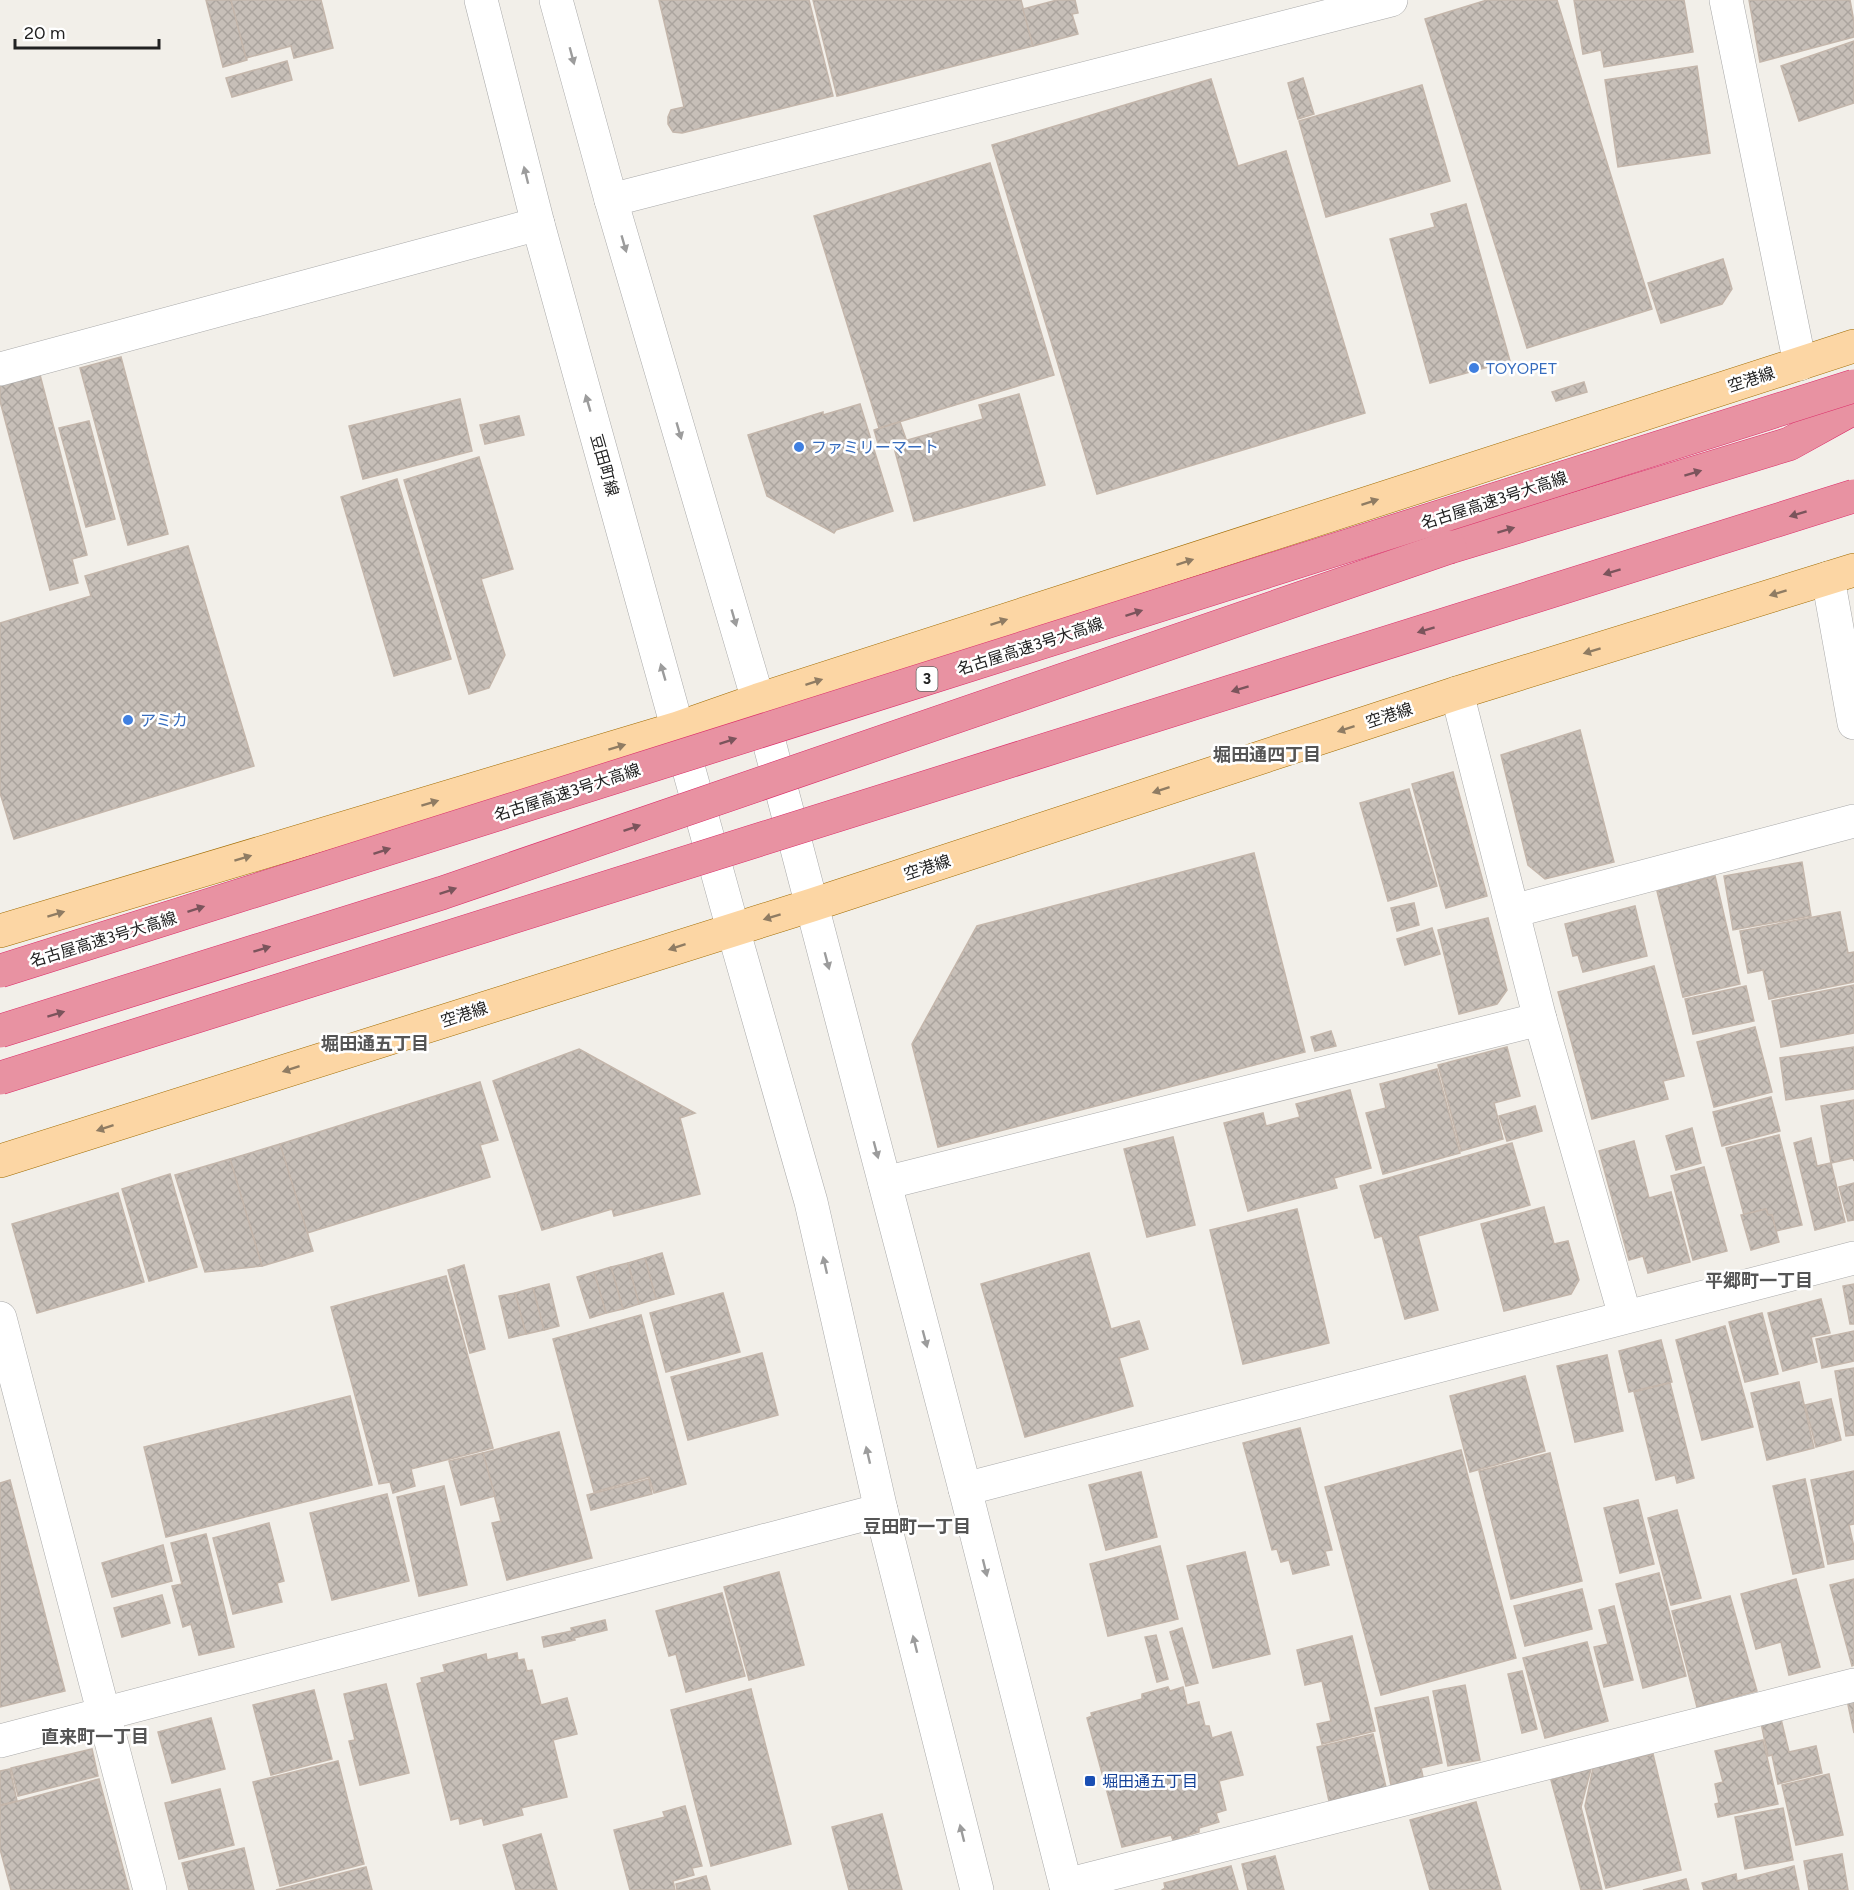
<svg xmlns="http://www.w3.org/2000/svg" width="1854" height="1890" font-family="Figtree,'Noto Sans JP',sans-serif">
<defs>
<pattern id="building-cross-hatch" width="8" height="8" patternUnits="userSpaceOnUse" patternTransform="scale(1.5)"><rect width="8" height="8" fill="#c7bfb8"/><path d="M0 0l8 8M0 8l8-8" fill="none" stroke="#aba49e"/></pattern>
</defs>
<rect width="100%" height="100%" fill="#f2efe9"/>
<g fill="url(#building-cross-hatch)" stroke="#c4b6ab" stroke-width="1.5">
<path d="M206 0H231L247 60 223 67Z"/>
<path d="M231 0H321L333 48 294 58 291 46 246 58Z"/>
<path d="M659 0H809L833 96 682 133 673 132 668 124V117L671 110 684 107Z"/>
<path d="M813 0H1021L1033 46 837 96Z"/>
<path d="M1057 0H1075L1078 13 1072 14 1078 34 1033 46 1023 9Z"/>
<path d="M1487 0H1557L1652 309 1527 348 1425 19Z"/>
<path d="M1574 0H1684L1693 52 1604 67 1601 50 1583 54Z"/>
<path d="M1749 0H1850L1854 22V37L1760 62Z"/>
<path d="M1854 41V103L1799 121 1781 66Z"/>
<path d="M287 61 292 80 232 97 226 78Z"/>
<path d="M1697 66 1710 153 1618 167 1605 80Z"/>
<path d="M1303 78 1314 114 1298 119 1288 83Z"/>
<path d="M1211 79 1238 166 1286 151 1365 413 1097 494 992 145Z"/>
<path d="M1422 85 1450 181 1326 217 1299 121Z"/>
<path d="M990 163 1054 375 879 428 814 216Z"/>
<path d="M1466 204 1510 361 1430 383 1390 239 1435 227 1431 214Z"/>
<path d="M1723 259 1732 289 1722 304 1661 323 1648 283Z"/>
<path d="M121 357 168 534 128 545 80 368Z"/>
<path d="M39 371 87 555 72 559 78 583 50 590 0 401V382Z"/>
<path d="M1584 382 1587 392 1556 401 1552 392Z"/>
<path d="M1019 394 1045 485 914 521 893 444 983 419 979 405Z"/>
<path d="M460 399 472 451 363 479 349 426Z"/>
<path d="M860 404 893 511 836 530 834 533 767 496 748 435 823 412V415Z"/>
<path d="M519 416 524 435 485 444 480 425Z"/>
<path d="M89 421 115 519 86 527 59 428Z"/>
<path d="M900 422 906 439 879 447 874 430Z"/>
<path d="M479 457 513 569 481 579 505 655 489 688 469 694 404 480Z"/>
<path d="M397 479 451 659 394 676 341 497Z"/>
<path d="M188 546 254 766 14 839 0 793V623L91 596 85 576Z"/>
<path d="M1580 730 1614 862 1545 879 1528 865 1501 755Z"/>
<path d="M1453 772 1487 896 1446 908 1412 784Z"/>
<path d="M1409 789 1437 886 1388 901 1360 803Z"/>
<path d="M1254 853 1305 1052 938 1147 912 1044 977 926Z"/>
<path d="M1802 862 1811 916 1733 930 1724 876Z"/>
<path d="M1715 876 1740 984 1683 997 1657 891Z"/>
<path d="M1414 903 1419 925 1397 931 1391 908Z"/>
<path d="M1635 906 1647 956 1583 972 1578 955 1573 956 1565 924Z"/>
<path d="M1840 912 1848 953 1854 952V982L1769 999 1763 970 1748 973 1740 931Z"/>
<path d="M1488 918 1507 990 1497 1004 1459 1014 1438 930Z"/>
<path d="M1432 928 1440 954 1405 965 1397 939Z"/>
<path d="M1654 966 1684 1076 1663 1081 1668 1099 1592 1119 1558 992Z"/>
<path d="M1854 985V1033L1781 1047 1772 1001Z"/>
<path d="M1746 986 1754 1021 1693 1034 1685 999Z"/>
<path d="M1755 1027 1772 1092 1714 1107 1697 1042Z"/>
<path d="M1331 1031 1336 1046 1315 1051 1311 1037Z"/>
<path d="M1507 1047 1520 1096 1494 1103 1503 1139 1461 1151 1438 1065Z"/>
<path d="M1854 1047V1089L1786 1100 1780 1058Z"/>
<path d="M579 1049 695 1113 680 1118 700 1194 614 1216 612 1209 542 1230 493 1081Z"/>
<path d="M1437 1069 1460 1153 1383 1174 1366 1113 1386 1108 1380 1084Z"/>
<path d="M480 1082 498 1140 480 1145 490 1177 307 1233 280 1144Z"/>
<path d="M1350 1090 1371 1168 1334 1178 1337 1188 1248 1211 1224 1123 1263 1113 1266 1126 1300 1117 1296 1104Z"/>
<path d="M1771 1097 1780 1131 1722 1146 1713 1112Z"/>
<path d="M1854 1100V1161L1853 1158 1831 1163 1821 1106Z"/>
<path d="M1535 1106 1542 1131 1507 1141 1499 1116Z"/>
<path d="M1692 1128 1701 1163 1676 1170 1666 1136Z"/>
<path d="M1779 1135 1802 1225 1776 1231 1772 1215H1768L1766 1209 1744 1215 1726 1148Z"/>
<path d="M1173 1137 1195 1225 1147 1237 1124 1149Z"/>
<path d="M1811 1138 1817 1166 1831 1163 1845 1222 1815 1230 1794 1143Z"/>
<path d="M1634 1141 1649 1198 1671 1192 1690 1262 1648 1273 1643 1256 1629 1260 1599 1151Z"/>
<path d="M1512 1143 1530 1205 1418 1236 1438 1310 1405 1319 1382 1236 1375 1238 1360 1186Z"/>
<path d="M280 1144 313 1251 262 1266 230 1159Z"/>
<path d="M230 1159 262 1266 205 1272 175 1175Z"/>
<path d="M1704 1167 1727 1251 1693 1260 1671 1176Z"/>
<path d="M170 1174 197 1267 149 1281 122 1189Z"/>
<path d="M1854 1183V1220L1848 1221 1839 1187Z"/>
<path d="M118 1193 144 1282 37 1313 12 1224Z"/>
<path d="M1544 1207 1554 1244 1568 1241 1579 1280 1571 1294 1504 1311 1481 1224Z"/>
<path d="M1297 1209 1329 1343 1243 1364 1210 1230Z"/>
<path d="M1766 1209 1768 1215H1772L1779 1242 1751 1250 1741 1215Z"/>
<path d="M662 1253 674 1294 656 1299 645 1258Z"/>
<path d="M1089 1253 1111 1329 1139 1321 1148 1349 1119 1358 1133 1406 1025 1437 981 1284Z"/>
<path d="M645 1258 656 1299 639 1304 628 1263Z"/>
<path d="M628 1263 639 1304 623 1309 611 1267Z"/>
<path d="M464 1265 485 1349 470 1353 448 1270Z"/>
<path d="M611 1267 623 1309 606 1313 594 1272Z"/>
<path d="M594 1272 606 1313 590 1318 577 1277Z"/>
<path d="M446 1276 493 1448 411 1469 415 1486 393 1493 390 1482 379 1484 331 1307Z"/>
<path d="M549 1284 559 1326 544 1330 533 1288Z"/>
<path d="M1854 1284V1324H1850L1843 1286Z"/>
<path d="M533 1288 544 1330 526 1334 515 1293Z"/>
<path d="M515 1293 526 1334 509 1338 499 1296Z"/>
<path d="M723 1293 740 1352 666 1372 650 1313Z"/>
<path d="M1821 1299 1830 1333 1811 1337 1817 1362 1783 1371 1768 1313Z"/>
<path d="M1762 1313 1778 1374 1745 1382 1729 1322Z"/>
<path d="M641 1315 686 1484 654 1493 649 1477 594 1492 553 1339Z"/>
<path d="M1725 1326 1753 1427 1702 1440 1676 1340Z"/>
<path d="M1854 1331V1361L1822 1368 1816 1339Z"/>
<path d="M1661 1340 1672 1382 1629 1392 1619 1351Z"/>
<path d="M762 1353 778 1415 688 1440 671 1377Z"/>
<path d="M1607 1355 1623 1431 1575 1442 1557 1366Z"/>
<path d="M1854 1368V1435L1846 1436 1835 1371Z"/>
<path d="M1525 1376 1545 1451 1470 1472 1450 1396Z"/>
<path d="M1799 1382 1814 1448 1767 1460 1751 1393Z"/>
<path d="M1670 1383 1694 1478 1677 1483 1675 1475 1656 1480 1634 1392Z"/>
<path d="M350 1396 372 1485 166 1537 144 1447Z"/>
<path d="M1831 1399 1841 1440 1816 1447 1805 1405Z"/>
<path d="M1300 1428 1332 1550 1325 1551 1329 1565 1293 1574 1289 1560 1281 1562 1277 1549 1272 1550 1243 1443Z"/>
<path d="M559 1432 592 1558 507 1580 492 1523 501 1521 483 1453Z"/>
<path d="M1461 1450 1516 1658 1381 1695 1325 1487Z"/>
<path d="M483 1453 495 1496 461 1505 449 1461Z"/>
<path d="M1550 1453 1582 1581 1511 1599 1479 1471Z"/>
<path d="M1854 1471V1524L1849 1525 1854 1547V1559L1828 1564 1811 1480Z"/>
<path d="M1141 1472 1157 1537 1106 1550 1089 1485Z"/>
<path d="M649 1479 652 1494 591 1510 587 1495Z"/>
<path d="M1805 1479 1824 1567 1793 1574 1773 1486Z"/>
<path d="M10 1480 65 1691 0 1707V1483Z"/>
<path d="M444 1486 467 1585 419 1596 397 1497Z"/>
<path d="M387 1494 409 1581 332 1600 310 1513Z"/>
<path d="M1638 1500 1654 1564 1620 1573 1604 1508Z"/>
<path d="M1677 1510 1701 1598 1671 1605 1648 1518Z"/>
<path d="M269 1523 284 1581 277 1583 282 1602 233 1614 213 1538Z"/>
<path d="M206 1534 234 1647 199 1655 191 1624 183 1627 172 1586 182 1584 171 1543Z"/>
<path d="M163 1545 172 1581 112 1597 102 1563Z"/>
<path d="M1160 1546 1178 1619 1108 1636 1090 1564Z"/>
<path d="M1245 1552 1270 1654 1213 1668 1187 1566Z"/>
<path d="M779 1572 804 1665 749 1680 724 1587Z"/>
<path d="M1659 1573 1686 1676 1643 1688 1616 1584Z"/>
<path d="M1796 1579 1820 1667 1789 1675 1781 1642 1756 1649 1741 1594Z"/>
<path d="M1854 1579V1665L1852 1666 1830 1585Z"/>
<path d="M1582 1589 1592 1629 1525 1646 1514 1606Z"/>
<path d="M722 1593 745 1676 686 1692 676 1654 669 1656 656 1611Z"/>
<path d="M162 1595 170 1623 122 1637 114 1608Z"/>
<path d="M1730 1596 1757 1691 1697 1707 1672 1611Z"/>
<path d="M1614 1606 1633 1680 1604 1687 1594 1647 1608 1644 1599 1610Z"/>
<path d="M605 1620 607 1630 574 1638 575 1640 544 1647 542 1637 572 1631 571 1628Z"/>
<path d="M1182 1628 1198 1683 1186 1686 1170 1632Z"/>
<path d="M1156 1635 1168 1679 1157 1682 1145 1637Z"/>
<path d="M1352 1636 1375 1731 1322 1744 1317 1724 1331 1721 1322 1681 1305 1685 1297 1650Z"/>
<path d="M1587 1642 1608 1721 1545 1738 1523 1658Z"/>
<path d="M517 1653 518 1660 524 1659 527 1671 532 1670 541 1705 567 1698 577 1734 553 1740 567 1797 521 1808 523 1815 484 1825 482 1818 460 1824 459 1818 451 1820 417 1684 422 1682 421 1678 445 1672 443 1665 486 1654 487 1660Z"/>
<path d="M1522 1671 1537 1729 1522 1733 1508 1674Z"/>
<path d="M386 1684 409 1773 360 1785 349 1741 355 1740 344 1694Z"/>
<path d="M1465 1685 1480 1760 1448 1766 1433 1691Z"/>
<path d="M1168 1687 1170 1691 1183 1687 1187 1705 1199 1702 1205 1726H1209L1212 1738 1231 1732 1243 1775 1219 1781 1226 1810 1216 1813 1219 1822 1199 1828V1832L1173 1840 1171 1835 1122 1847 1087 1718 1092 1716 1091 1713 1142 1699V1694Z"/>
<path d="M751 1689 791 1844 711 1866 671 1710Z"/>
<path d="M314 1690 332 1759 271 1775 253 1705Z"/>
<path d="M1428 1697 1442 1763 1421 1768 1423 1777 1391 1785 1375 1708Z"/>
<path d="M1854 1698V1733L1847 1700Z"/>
<path d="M211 1718 225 1769 172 1783 158 1732Z"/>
<path d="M1781 1719 1789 1752 1816 1746 1822 1773 1778 1784 1772 1755 1768 1756 1761 1723Z"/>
<path d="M1373 1734 1386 1787 1329 1801 1317 1747Z"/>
<path d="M1763 1740 1778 1804 1718 1817 1715 1804 1719 1803 1715 1784 1723 1782 1715 1751Z"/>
<path d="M92 1749 98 1776 18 1796 11 1768Z"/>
<path d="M1653 1754 1681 1870 1606 1888 1585 1806 1593 1768Z"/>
<path d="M338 1761 364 1864 280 1886 253 1782Z"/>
<path d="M10 1769 17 1801 0 1805V1771Z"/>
<path d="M1591 1769 1581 1807 1602 1890H1581L1551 1780Z"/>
<path d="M1829 1774 1843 1835 1796 1845 1782 1785Z"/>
<path d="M99 1779 129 1890H11L0 1849V1806Z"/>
<path d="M220 1789 234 1845 179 1859 165 1803Z"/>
<path d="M1476 1802 1501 1890H1430L1410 1820Z"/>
<path d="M685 1806 702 1866 692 1868 694 1875 673 1881 675 1890H630L614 1830 665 1817 663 1812Z"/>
<path d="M1783 1808 1793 1860 1745 1869 1735 1817Z"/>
<path d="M882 1814 902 1890H849L832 1827Z"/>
<path d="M541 1834 557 1890H516L503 1845Z"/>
<path d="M244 1848 254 1890H189L182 1863Z"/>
<path d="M1842 1854 1848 1890H1809L1804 1861Z"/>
<path d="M1275 1856 1284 1890H1248L1242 1864Z"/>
<path d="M1231 1866 1238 1890H1162L1165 1888 1164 1883Z"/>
<path d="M1794 1866 1799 1890H1704L1702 1883 1736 1874 1737 1881Z"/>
<path d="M366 1867 372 1890H276Z"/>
<path d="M706 1876 710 1890H677L676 1884Z"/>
<path d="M1686 1879 1689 1890H1643Z"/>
</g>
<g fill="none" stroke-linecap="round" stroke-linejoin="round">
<defs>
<g id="minor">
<path d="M481 0 538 224 733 929 811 1202 881 1510 977 1890"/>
<path d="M556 0 611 200 758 700 965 1489 1067 1890"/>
<path d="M1726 0 1800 364"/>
<path d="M611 200 1391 0"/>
<path d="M0 369 538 224"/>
<path d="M1828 578 1854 723"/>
<path d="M1457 693 1540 1019 1625 1316"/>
<path d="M1513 911 1854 821"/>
<path d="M885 1183 1540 1019"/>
<path d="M0 1318 150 1890"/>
<path d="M965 1489 1854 1258"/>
<path d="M0 1741 881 1510"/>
<path d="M1066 1885 1854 1685"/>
</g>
<g id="major">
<path d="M0 931 678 728 758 700 1854 346"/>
<path d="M0 1161 812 905 1457 693 1854 570"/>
</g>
<path id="highway" d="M1450 547 1789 444 1854 408"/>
</defs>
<use href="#minor" stroke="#a9a9a9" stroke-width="34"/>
<use href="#major" stroke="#a06b00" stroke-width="34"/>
<use href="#highway" stroke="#dc2a67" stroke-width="34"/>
<use href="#minor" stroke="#fff" stroke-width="33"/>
<use href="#major" stroke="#fcd6a4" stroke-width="33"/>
<use href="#highway" stroke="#e892a2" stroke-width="33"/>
<defs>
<g id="highway-bridge">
<path d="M0 971 1854 386"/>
<path d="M0 1031 442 893 1450 547"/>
<path d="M0 1078 1854 496"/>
</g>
</defs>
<use href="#highway-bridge" stroke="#dc2a67" stroke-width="34" stroke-linecap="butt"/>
<use href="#highway-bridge" stroke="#e892a2" stroke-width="33"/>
</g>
<defs><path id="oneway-solid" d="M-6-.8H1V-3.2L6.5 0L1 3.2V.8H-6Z" transform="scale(1.5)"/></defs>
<g fill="#9c9c9c">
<use href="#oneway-solid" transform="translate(572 56) rotate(75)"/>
<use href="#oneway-solid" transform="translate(526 175) rotate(-104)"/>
<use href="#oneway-solid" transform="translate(624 244) rotate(74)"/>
<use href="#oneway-solid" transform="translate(588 403) rotate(-106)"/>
<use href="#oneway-solid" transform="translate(679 431) rotate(74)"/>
<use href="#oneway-solid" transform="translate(734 618) rotate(74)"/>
<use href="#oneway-solid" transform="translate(663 672) rotate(-106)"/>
<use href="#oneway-solid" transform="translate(827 961) rotate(75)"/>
<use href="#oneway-solid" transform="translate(876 1150) rotate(75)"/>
<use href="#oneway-solid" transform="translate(825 1265) rotate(-103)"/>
<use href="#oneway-solid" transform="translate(925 1339) rotate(75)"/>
<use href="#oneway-solid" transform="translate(868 1455) rotate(-103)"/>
<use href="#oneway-solid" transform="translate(985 1568) rotate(76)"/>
<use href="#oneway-solid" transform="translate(915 1644) rotate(-104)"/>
<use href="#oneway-solid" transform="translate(962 1833) rotate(-104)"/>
</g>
<g fill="#7b545c">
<use href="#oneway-solid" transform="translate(1693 473) rotate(-17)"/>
<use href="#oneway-solid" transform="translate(1798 514) rotate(163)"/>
<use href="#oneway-solid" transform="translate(1506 530) rotate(-17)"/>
<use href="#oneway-solid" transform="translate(1612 572) rotate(163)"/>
<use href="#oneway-solid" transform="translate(1134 613) rotate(-18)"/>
<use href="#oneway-solid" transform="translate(1426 630) rotate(163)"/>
<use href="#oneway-solid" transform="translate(1240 689) rotate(163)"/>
<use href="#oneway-solid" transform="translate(728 741) rotate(-18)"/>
<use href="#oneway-solid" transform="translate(632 828) rotate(-19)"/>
<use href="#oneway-solid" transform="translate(382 851) rotate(-18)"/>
<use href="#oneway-solid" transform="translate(448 891) rotate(-19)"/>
<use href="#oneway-solid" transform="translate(196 909) rotate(-18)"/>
<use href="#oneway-solid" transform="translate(262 949) rotate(-17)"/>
<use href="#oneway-solid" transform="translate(56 1014) rotate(-17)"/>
</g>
<g fill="#8f7c63">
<use href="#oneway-solid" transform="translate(1370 502) rotate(-18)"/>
<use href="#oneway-solid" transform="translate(1185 562) rotate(-18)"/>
<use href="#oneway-solid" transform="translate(1778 593) rotate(163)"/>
<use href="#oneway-solid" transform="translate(999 622) rotate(-18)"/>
<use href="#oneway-solid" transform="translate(1592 651) rotate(163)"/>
<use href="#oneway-solid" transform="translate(814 682) rotate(-18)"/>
<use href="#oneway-solid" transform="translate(1346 729) rotate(162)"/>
<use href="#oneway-solid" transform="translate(617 747) rotate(-17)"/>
<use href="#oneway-solid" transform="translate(1161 790) rotate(162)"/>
<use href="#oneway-solid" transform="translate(430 803) rotate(-17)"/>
<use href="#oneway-solid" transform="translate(243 858) rotate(-17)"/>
<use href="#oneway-solid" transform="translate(56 914) rotate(-17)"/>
<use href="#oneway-solid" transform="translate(772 917) rotate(163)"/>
<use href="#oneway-solid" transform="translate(677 947) rotate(162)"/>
<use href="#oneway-solid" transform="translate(291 1069) rotate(162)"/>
<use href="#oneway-solid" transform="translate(105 1128) rotate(162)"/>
</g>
<g fill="#3f7fe0" stroke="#fff" stroke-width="2">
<circle cx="1474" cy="368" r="6"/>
<circle cx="799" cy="447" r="6"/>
<circle cx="128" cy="720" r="6"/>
</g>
<rect fill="#1a4fb4" stroke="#fff" stroke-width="2" x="1084" y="1775" width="12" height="12" rx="3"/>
<g text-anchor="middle" stroke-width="5" stroke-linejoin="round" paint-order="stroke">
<rect fill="#fff" stroke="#646464" stroke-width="1.5" x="916.5" y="667" width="21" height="24" rx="4.5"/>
<g font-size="15" font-weight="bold" fill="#222">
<text x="927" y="684">3</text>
</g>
<g font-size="16" fill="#366cbe" stroke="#fff" text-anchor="start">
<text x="1486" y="374">TOYOPET</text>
<text x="811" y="453">ファミリーマート</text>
<text x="140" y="726">アミカ</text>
</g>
<g font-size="16" fill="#222" stroke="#fff">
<text transform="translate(1751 379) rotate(-18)" y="6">空港線</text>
<text transform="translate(605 465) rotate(74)" y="6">豆田町線</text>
<text transform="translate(1494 500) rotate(-18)" y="6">名古屋高速3号大高線</text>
<text transform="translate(1030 646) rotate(-18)" y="6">名古屋高速3号大高線</text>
<text transform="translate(1389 715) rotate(-18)" y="6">空港線</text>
<text transform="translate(567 792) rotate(-18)" y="6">名古屋高速3号大高線</text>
<text transform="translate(927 867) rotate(-18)" y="6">空港線</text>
<text transform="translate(103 939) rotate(-17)" y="6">名古屋高速3号大高線</text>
<text transform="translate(464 1014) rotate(-18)" y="6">空港線</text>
</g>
<g font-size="16" fill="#164399" stroke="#fff" text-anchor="start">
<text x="1102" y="1787">堀田通五丁目</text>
</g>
<g font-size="18" font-weight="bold" fill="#555" stroke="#fff">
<text x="1267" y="761">堀田通四丁目</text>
<text x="375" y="1050">堀田通五丁目</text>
<text x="1759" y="1287">平郷町一丁目</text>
<text x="917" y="1533">豆田町一丁目</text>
<text x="95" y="1743">直来町一丁目</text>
</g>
</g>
<path d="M15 39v9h144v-9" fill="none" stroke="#222222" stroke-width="3"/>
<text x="24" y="39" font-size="18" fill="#222222" stroke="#ffffff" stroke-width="4.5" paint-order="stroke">20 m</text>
</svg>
